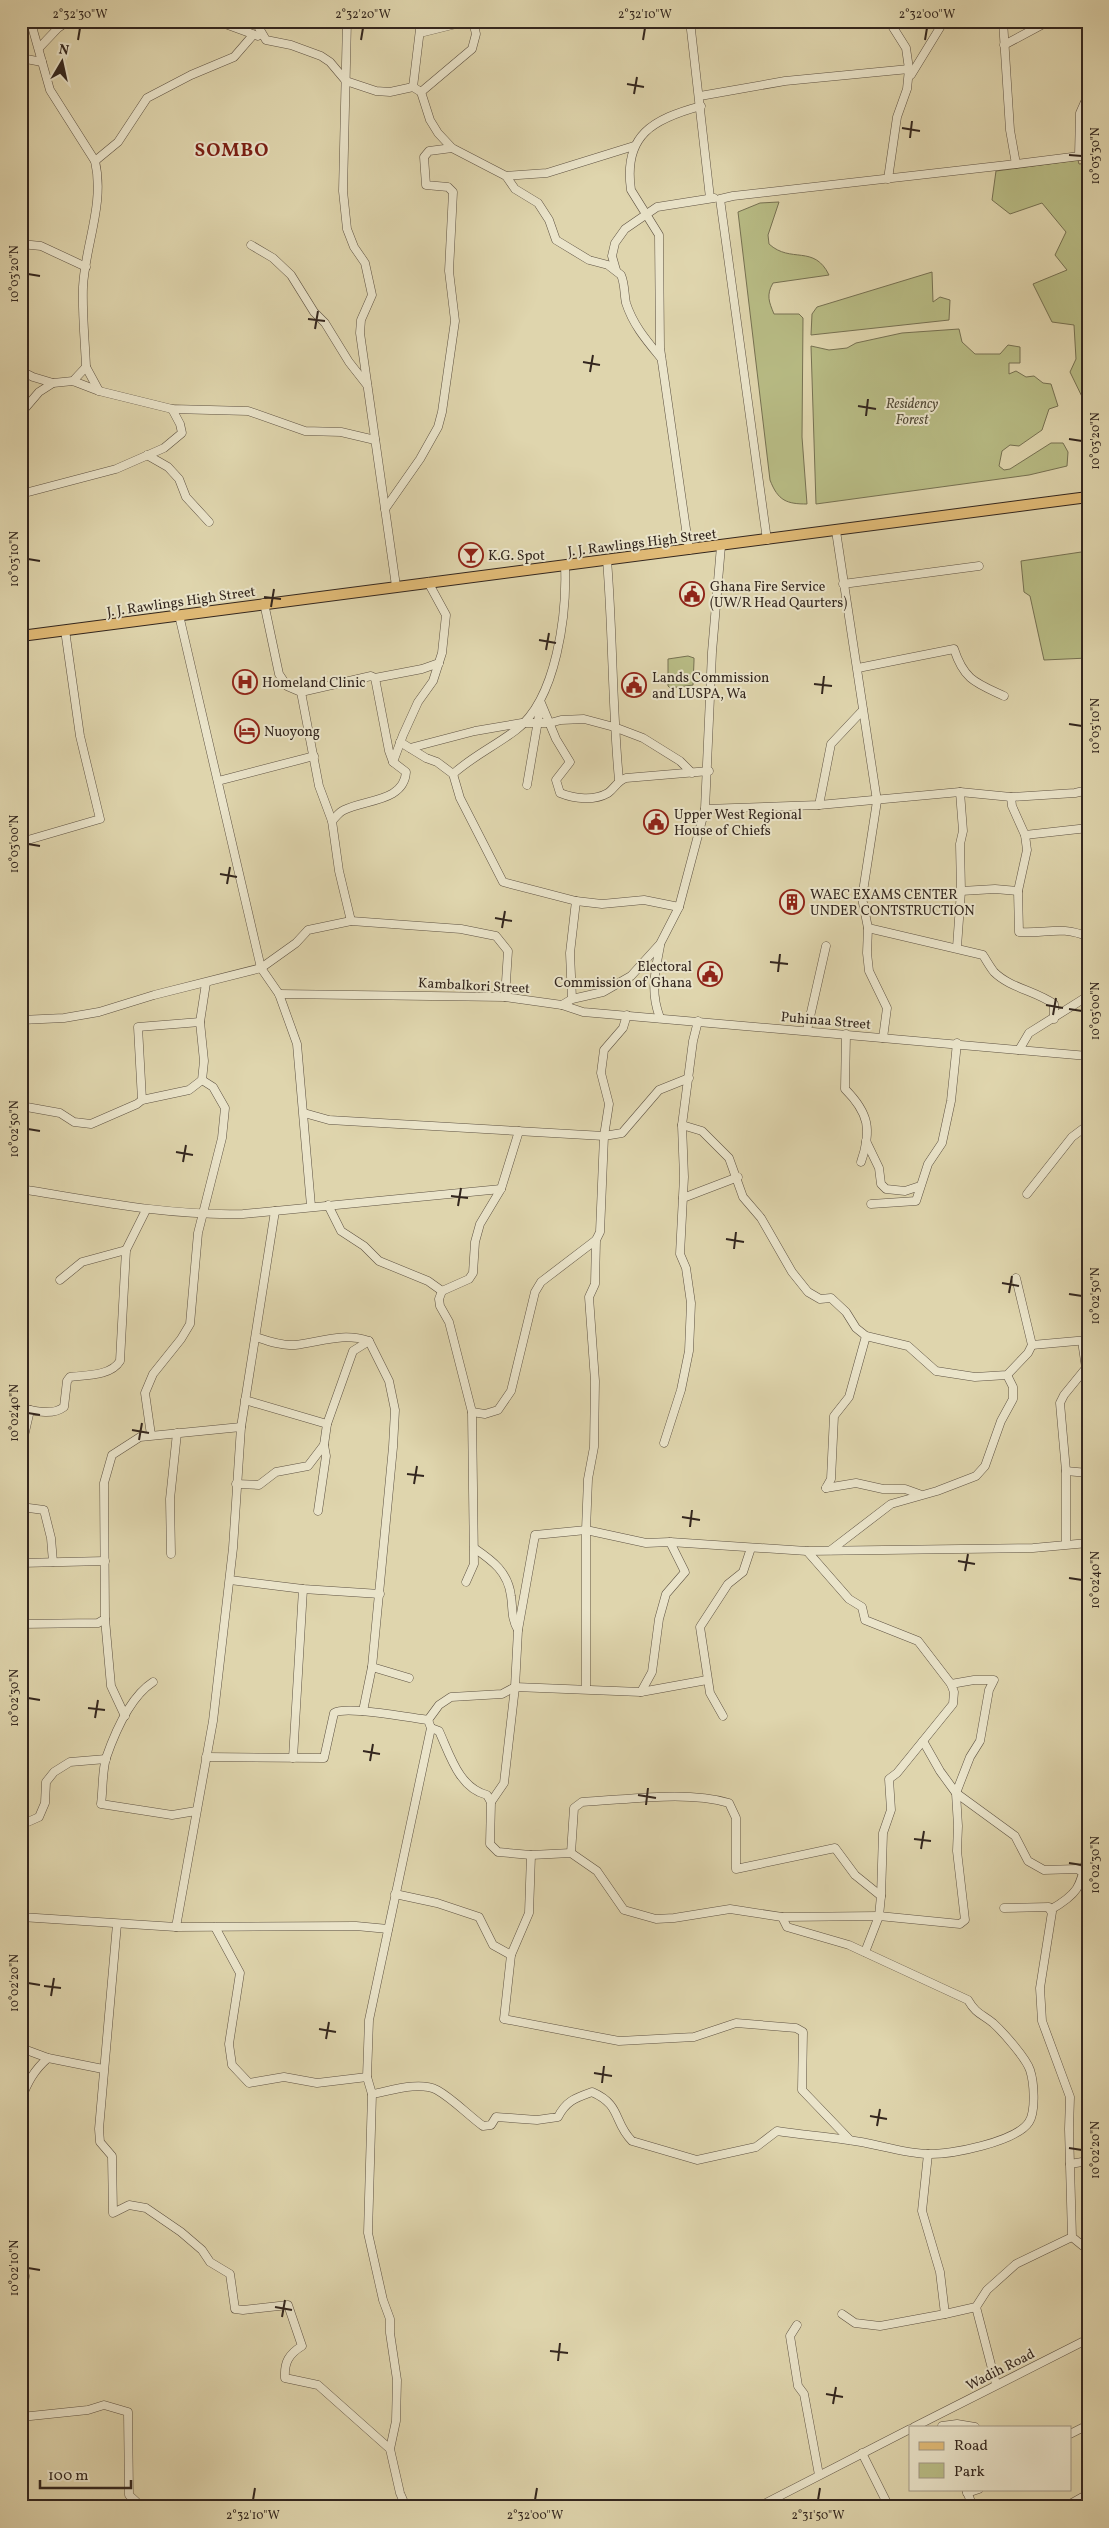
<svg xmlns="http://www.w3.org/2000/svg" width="1109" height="2528" font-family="Vollkorn,serif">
<rect width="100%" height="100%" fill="#dfd5ad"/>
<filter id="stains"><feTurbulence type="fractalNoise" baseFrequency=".004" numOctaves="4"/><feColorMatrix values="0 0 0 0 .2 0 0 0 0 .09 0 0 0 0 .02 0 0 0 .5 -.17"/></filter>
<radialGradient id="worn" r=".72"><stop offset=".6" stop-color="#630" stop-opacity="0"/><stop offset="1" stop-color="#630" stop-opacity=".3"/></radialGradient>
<g fill="#b8bc85" stroke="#767152">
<path d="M1078 160 1079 164 1088 163V409L1070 372 1076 359 1074 325 1052 322 1033 284 1067 270 1055 255 1066 232 1042 203 1010 214 992 200 996 171Z"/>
<path d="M779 202 768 235 769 244C791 264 814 244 829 275L773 283C766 295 769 302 774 314H799L803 318 802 437 807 504C787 504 778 501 770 480L738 212 760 203Z"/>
<path d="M932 272 933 302 940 297 950 300 949 320 811 335 812 314 817 307Z"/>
<path d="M959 329 962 342 975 354H1000L1008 345 1020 347V363H1009V374L1016 371 1026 377 1034 376 1043 383 1051 384 1058 406 1049 409 1042 430 1019 446 1010 445 1002 451 999 466 1004 470 1010 469 1051 443H1063L1068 452 1067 466 1029 475 816 504 811 346 829 350 847 348 856 343 902 333Z"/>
<path d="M1088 551V658L1044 660 1030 596 1024 592 1021 561Z"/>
<path d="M688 656 694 658V661L693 685 670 688 668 686V659Z"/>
</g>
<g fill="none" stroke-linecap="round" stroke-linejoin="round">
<defs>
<g id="minor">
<path d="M34 21 33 30 50 90 95 161C105 204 85 245 83 287 82 313 85 341 86 367L73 381"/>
<path d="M217 21 258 36"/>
<path d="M255 21 266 40 291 45 321 56 330 62 346 81 376 91 390 92 413 87 421 92 430 120 438 133 452 148 506 176 547 173 634 146"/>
<path d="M347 21 343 191 347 229 354 247 365 263 372 295 361 320 360 333 396 586"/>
<path d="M690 21 710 198"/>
<path d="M420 33 468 21"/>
<path d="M1004 45 1049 21"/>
<path d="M39 48 58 28 68 21"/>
<path d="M21 58 42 62"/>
<path d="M911 75 944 21"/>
<path d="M413 87 421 21"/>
<path d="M421 92 472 49 476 34 473 21"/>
<path d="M700 96 785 81 909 69"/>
<path d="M1079 156 1080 113 1088 95"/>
<path d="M95 161 118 142 147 98 191 75 234 57 253 35"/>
<path d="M1016 164 1088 155"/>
<path d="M506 176 515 189 538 203 549 220 556 240 589 260 608 265 621 275C625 284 624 294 626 303 633 325 647 341 661 358"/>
<path d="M888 179 897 117 907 89 909 69 906 48 889 21"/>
<path d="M21 244 41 246 86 267"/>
<path d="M251 245 273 258 291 275 314 312 325 323 349 362 367 385"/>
<path d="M616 270 612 256 615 243 625 229 657 207 714 198"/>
<path d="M86 367 99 391"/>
<path d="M21 371 33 377 53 383"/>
<path d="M21 413 39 392 53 383 73 381 99 391 172 409 248 411 305 431 341 432 375 440"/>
<path d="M147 455 168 467 179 479 186 497 209 522"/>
<path d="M21 494 116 469 164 448 182 433 180 424 172 409"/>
<path d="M385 509 420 459 438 427 442 412 455 321 449 271 453 192 448 187 426 185 424 157 429 151 452 148"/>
<path d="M836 531 877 801 862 898 868 928 867 953 869 971 887 1008 883 1038"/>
<path d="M767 540 720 199 733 196 1016 164 1010 130 1003 21"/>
<path d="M689 550 660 348 659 235 631 190C623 135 653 119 701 106"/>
<path d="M607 560C613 633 612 707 619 780"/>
<path d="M843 584 979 566"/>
<path d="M264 603 279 674 287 686 301 692 319 786 332 821 339 871 351 921"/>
<path d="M179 615 261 968 279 994 297 1044 311 1206"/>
<path d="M858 668 954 649C964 680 976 683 1004 696"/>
<path d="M375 678 422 669 439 663"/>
<path d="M301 692 371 676 375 678 389 751 393 762 406 772C404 802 365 799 344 810 339 812 336 817 332 821"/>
<path d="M400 742 426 758 437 762 453 774 460 798 503 882 576 901 602 904 644 900 679 907"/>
<path d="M410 748 475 731 522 723H550L561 720 584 719 614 727 643 738 680 761 692 773"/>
<path d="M393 762 403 735 418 702 433 681 442 653 446 615 428 582"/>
<path d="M453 774C473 756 495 746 516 730 557 699 567 613 565 565"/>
<path d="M218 781 314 756"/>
<path d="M527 785 541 703 556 739 570 762 556 780 560 793C575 799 594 801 608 793 615 788 617 781 626 778L709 771"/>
<path d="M1011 797 1012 806 1025 835 1027 850 1018 891 1019 932C1046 934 1062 925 1088 937"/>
<path d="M819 805 831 744 863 710"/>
<path d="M705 809 819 805 960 792 1011 797 1075 793 1088 790"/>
<path d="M1025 835 1088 828"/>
<path d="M21 842 100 819 80 736 65 630"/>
<path d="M961 891 995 889 1018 891"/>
<path d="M868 928 983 955C986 960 990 967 994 972 1010 988 1036 991 1054 1004V1019"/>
<path d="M660 946C655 972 650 992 660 1018"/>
<path d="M957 947 961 891 960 844 963 831 960 792"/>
<path d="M279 994 505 997 562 1005 572 999 603 992 631 976 660 944 679 907 705 809 712 652 721 546"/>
<path d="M572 999 570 953 576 901"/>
<path d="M562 1005 583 1012 1088 1056"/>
<path d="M21 1020 64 1018 99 1012 154 995 261 968 296 943 308 930 351 921 461 929 496 936 508 951 505 997"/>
<path d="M807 1030 826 946"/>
<path d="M846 1034 845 1089C869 1113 872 1130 861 1162"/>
<path d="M1019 1050 1029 1033 1088 996"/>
<path d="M142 1100 138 1027 200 1022"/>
<path d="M21 1106 60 1113 74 1122 91 1124 137 1104 142 1100 189 1090 202 1080 204 1061 200 1022 206 983"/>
<path d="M304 1113 329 1120 604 1136 622 1133 659 1090 689 1078"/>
<path d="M682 1125 702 1131 729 1158 743 1197 761 1218 792 1272 808 1292 820 1299 831 1298 846 1312 856 1328 866 1336 908 1346 936 1371 975 1377 1007 1375 1028 1353 1032 1345 1016 1278"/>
<path d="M866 1141 879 1168 881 1184 886 1189 905 1191 920 1186"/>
<path d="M21 1189C96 1201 168 1216 243 1214L501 1189"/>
<path d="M1027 1194 1072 1137 1088 1125"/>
<path d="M683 1198 738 1177"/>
<path d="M871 1204 916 1201 928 1164 942 1143 951 1101 957 1043"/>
<path d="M328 1205 341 1231 364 1246 379 1261 428 1281 442 1291"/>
<path d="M60 1280 82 1262 126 1250"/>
<path d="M256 1337C268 1341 282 1346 295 1345 321 1342 342 1332 369 1341L389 1381 395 1410 393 1447 372 1667 409 1678"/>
<path d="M1032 1345 1088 1340"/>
<path d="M245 1400 327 1424"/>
<path d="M21 1408C35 1411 52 1416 64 1407L67 1381 70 1377C86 1375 111 1376 120 1361L126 1250 146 1210"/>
<path d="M472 1412 485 1414 498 1410 511 1391 535 1292 541 1282 596 1240"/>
<path d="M151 1435 145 1393 153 1374 181 1339 190 1324 198 1233 222 1138 225 1108 213 1087 202 1080"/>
<path d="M664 1443 681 1390 689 1351 691 1303 686 1268 680 1254 684 1177 682 1125 693 1041 698 1021"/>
<path d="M21 1449 30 1410"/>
<path d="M1066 1471 1088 1473"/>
<path d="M236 1484 259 1485 276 1472 308 1466 324 1445 327 1424 353 1351 369 1341"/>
<path d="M826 1488 831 1479 834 1416 849 1397 866 1336"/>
<path d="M826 1488 856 1483 883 1489H905L919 1494"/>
<path d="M21 1507 44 1510 51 1538 53 1562"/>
<path d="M318 1511 326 1456 324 1445"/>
<path d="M1066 1544V1471L1060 1403 1064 1395 1086 1368 1082 1341"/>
<path d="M474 1548C493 1561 508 1572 511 1596 513 1609 511 1618 518 1630"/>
<path d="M831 1550 891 1504 937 1491 976 1476 985 1466 1001 1421 1013 1399V1387L1007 1375"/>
<path d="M807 1551 849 1599 862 1607 865 1620 918 1641 951 1684 954 1692 953 1704 897 1773 889 1779 891 1810 883 1833 881 1896"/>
<path d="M171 1554 170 1499 177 1433"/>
<path d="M21 1563 105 1561"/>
<path d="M230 1580 303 1589 380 1594"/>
<path d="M466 1582 474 1564 472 1412 449 1322 440 1306 439 1299 442 1291 469 1279 473 1273 475 1242 480 1224 501 1189 519 1131"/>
<path d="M21 1624 98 1623 105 1619"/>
<path d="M153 1682C130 1697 115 1732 106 1758 102 1772 103 1790 101 1804L172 1815 196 1811"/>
<path d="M586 1689V1530L588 1479 594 1447 595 1381 589 1297 595 1284 596 1240 600 1232 604 1136 609 1104 601 1073 604 1050 623 1028 627 1015"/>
<path d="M641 1692 652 1672 659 1619 666 1594 685 1572 670 1542"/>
<path d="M363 1711 372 1667"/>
<path d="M125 1716 111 1686 105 1619 104 1483 112 1455 140 1437 241 1427"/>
<path d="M723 1716 710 1693 700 1627 728 1584 743 1572 751 1548"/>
<path d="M428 1720 439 1705 451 1697 502 1694 515 1687 641 1692 707 1680"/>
<path d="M923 1741 940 1771 956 1793 1015 1836 1028 1861 1044 1870 1077 1869 1088 1875"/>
<path d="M206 1757 324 1758 334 1713C346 1705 411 1718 428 1720L431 1728 369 2020 367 2077 372 2094 368 2233 383 2300 390 2319V2333L397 2380 396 2421 390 2449 400 2493 406 2507"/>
<path d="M293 1758 303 1589"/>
<path d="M491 1802 504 1783 515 1687 518 1630 535 1535 586 1530 646 1543 670 1542 807 1551 1033 1548 1088 1543"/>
<path d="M21 1825 39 1817 45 1803 46 1782 54 1772 70 1762 106 1759"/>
<path d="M571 1853 574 1808 582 1802C627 1800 686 1790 729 1803L736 1818V1869L835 1848 855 1875 881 1896 879 1916 865 1952"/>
<path d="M531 1855 529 1913 511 1955 504 2019 619 2041 694 2037 736 2023 796 2028 803 2032 802 2090 850 2140"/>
<path d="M395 1894 437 1903 479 1917 493 1945 511 1955"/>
<path d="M1004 1908 1049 1907 1052 1912 1040 1988 1042 2021 1070 2097 1069 2129 1072 2237 1083 2246 1088 2247"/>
<path d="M1050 1910C1081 1892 1080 1886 1088 1852"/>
<path d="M21 1917 176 1927 213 1721 233 1548 241 1427 275 1211"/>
<path d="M782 1917 879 1916 960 1924 965 1920 957 1851 958 1826 956 1793 970 1757 980 1741 989 1690 994 1680H974L951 1684"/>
<path d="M117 1924 99 2129 100 2142 112 2156 113 2213 129 2205 146 2208 181 2232 202 2250 210 2262 230 2274 235 2309 243 2310 288 2305 302 2346C289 2354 284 2362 285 2378L318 2385 390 2449"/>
<path d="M176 1927 356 1926 388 1929"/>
<path d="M215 1927 240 1973 229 2044 232 2065 249 2083 284 2077 317 2083 367 2077"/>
<path d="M21 2048 48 2058 103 2069"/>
<path d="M372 2094C390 2091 419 2081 437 2090 453 2099 468 2115 483 2126L491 2125 496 2117 537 2120 558 2117C566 2101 575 2098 592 2092 622 2105 613 2122 632 2141L697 2160 756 2147 777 2131C801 2135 825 2136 848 2140 875 2143 900 2153 927 2154 950 2155 1016 2142 1029 2122 1036 2111 1034 2082 1030 2070 1026 2058 1003 2032 993 2023 982 2014 976 2014 968 2000L849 1945 787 1927 782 1917 730 1909 674 1918 656 1919 624 1910 597 1871 571 1853 531 1855 498 1852 490 1844 491 1802 487 1795C459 1788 450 1755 439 1731L431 1728"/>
<path d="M21 2100C27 2083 34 2070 48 2058"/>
<path d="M928 2154 922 2211 940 2272 945 2314 976 2307 987 2290 1016 2264 1072 2237"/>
<path d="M1070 2164 1088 2161"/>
<path d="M21 2258 25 2276 21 2303"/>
<path d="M976 2307 996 2384"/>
<path d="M842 2314 855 2323 880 2326 945 2314"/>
<path d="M797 2325 790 2336 798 2386 804 2394 819 2475"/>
<path d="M21 2417 88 2410 104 2405 128 2412 129 2495 142 2507"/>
<path d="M942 2426 957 2424 975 2427"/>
<path d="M914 2427 1088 2339"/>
<path d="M1070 2434 1088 2425"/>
<path d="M862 2453 889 2507"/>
<path d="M966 2489 973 2507"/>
<path d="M967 2493 979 2489"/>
<path d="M758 2507 910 2429"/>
<path d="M1065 2507 1088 2494"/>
</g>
<path id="major" d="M21 636 1088 497"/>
</defs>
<use href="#minor" stroke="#5e5242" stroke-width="9"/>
<use href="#major" stroke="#33261e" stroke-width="12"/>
<use href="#minor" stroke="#eae4ca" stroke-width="8"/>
<use href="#major" stroke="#e0ba76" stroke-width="10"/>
</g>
<path fill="none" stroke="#33261e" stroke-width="2" d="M78 40 80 28M361 40 363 28M643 40 645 28M925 40 927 28M627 84 644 87M634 94 637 77M902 128 920 131M910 138 912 121M1069 155 1082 156M28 274 40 276M308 319 325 321M315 329 318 311M583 362 600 365M590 372 593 355M858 406 876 409M866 416 868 399M1069 439 1082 441M28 559 40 561M264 597 281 599M271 607 274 589M539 640 556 643M546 650 549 633M814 684 832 686M822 694 824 676M1069 724 1082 726M28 844 40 846M220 874 237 877M227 884 230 867M495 918 512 921M502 928 505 911M770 962 788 964M778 972 780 954M1046 1005 1063 1008M1069 1009 1082 1011M1053 1015 1056 998M28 1129 40 1131M176 1152 193 1155M183 1162 186 1145M451 1196 468 1198M458 1206 461 1188M726 1239 744 1242M734 1249 736 1232M1002 1283 1019 1286M1009 1293 1012 1276M1069 1294 1082 1296M28 1413 40 1415M132 1430 149 1433M139 1440 142 1423M407 1474 424 1476M414 1484 417 1466M682 1517 700 1520M690 1527 692 1510M958 1561 975 1564M965 1571 968 1554M1069 1578 1082 1580M28 1698 40 1700M88 1708 105 1710M95 1718 98 1700M363 1751 380 1754M370 1761 373 1744M638 1795 656 1798M646 1805 648 1788M914 1839 931 1841M921 1849 924 1831M1069 1863 1082 1865M28 1983 40 1985M44 1986 61 1988M51 1996 54 1978M319 2029 336 2032M326 2039 329 2022M594 2073 612 2076M602 2083 604 2066M870 2116 887 2119M877 2126 880 2109M1069 2148 1082 2150M28 2268 40 2270M275 2307 292 2310M282 2317 285 2300M550 2351 568 2353M558 2361 560 2343M826 2394 843 2397M833 2404 836 2387M253 2500 255 2488M535 2500 537 2488M818 2500 820 2488"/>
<defs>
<symbol id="bar-ring" viewBox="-11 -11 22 22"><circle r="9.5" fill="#eae4ca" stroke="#8f2418" stroke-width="1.5"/><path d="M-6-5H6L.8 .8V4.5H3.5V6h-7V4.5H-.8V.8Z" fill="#8f2418"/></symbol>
<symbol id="civic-ring" viewBox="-11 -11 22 22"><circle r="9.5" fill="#eae4ca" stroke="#8f2418" stroke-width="1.5"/><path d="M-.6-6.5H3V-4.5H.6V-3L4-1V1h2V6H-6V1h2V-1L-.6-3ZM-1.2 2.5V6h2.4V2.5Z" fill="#8f2418"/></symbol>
<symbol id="hospital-ring" viewBox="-11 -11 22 22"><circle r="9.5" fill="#eae4ca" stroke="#8f2418" stroke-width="1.5"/><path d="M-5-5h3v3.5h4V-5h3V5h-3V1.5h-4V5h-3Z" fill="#8f2418"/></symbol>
<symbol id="hotel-ring" viewBox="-11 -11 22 22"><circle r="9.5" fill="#eae4ca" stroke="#8f2418" stroke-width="1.5"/><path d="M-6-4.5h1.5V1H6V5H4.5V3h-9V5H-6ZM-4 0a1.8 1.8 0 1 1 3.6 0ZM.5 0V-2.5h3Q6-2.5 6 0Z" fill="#8f2418"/></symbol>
<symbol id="building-ring" viewBox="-11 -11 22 22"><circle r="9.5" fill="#eae4ca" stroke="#8f2418" stroke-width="1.5"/><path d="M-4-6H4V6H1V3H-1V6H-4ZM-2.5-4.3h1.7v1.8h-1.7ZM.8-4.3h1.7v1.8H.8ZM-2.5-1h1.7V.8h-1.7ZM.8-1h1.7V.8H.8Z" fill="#8f2418"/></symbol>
</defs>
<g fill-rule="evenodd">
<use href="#bar-ring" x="457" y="541" width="28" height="28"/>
<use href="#civic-ring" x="678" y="580" width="28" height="28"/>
<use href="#hospital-ring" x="231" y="668" width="28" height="28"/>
<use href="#civic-ring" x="620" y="671" width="28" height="28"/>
<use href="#hotel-ring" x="233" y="717" width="28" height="28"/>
<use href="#civic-ring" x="642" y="808" width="28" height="28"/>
<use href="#building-ring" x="778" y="888" width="28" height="28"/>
<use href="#civic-ring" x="696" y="960" width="28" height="28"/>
</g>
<g text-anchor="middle" stroke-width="4" stroke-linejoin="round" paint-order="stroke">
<g font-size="14" font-style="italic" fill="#544c38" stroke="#eae4ca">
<text x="912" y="408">Residency<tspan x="912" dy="16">Forest</tspan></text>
</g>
<g font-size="14" fill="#33261e" stroke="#eae4ca">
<text transform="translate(642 542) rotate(-7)" y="5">J. J. Rawlings High Street</text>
<text transform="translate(181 601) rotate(-8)" y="5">J. J. Rawlings High Street</text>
<text transform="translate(474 985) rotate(3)" y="5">Kambalkori Street</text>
<text transform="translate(826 1020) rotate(5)" y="5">Puhinaa Street</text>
<text transform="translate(1000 2369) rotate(-27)" y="5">Wadih Road</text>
</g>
<g font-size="14" fill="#33261e" stroke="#eae4ca" text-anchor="start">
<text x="488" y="560">K.G. Spot</text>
<text x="710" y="591">Ghana Fire Service<tspan x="710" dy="16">(UW/R Head Qaurters)</tspan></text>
<text x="652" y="682">Lands Commission<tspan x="652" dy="16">and LUSPA, Wa</tspan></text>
<text x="262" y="687">Homeland Clinic</text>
<text x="264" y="736">Nuoyong</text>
<text x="674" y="819">Upper West Regional<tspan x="674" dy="16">House of Chiefs</tspan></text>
<text x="810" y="899">WAEC EXAMS CENTER<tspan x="810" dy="16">UNDER CONTSTRUCTION</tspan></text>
<text x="692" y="971" text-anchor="end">Electoral<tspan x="692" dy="16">Commission of Ghana</tspan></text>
</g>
<g font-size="19" font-weight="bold" letter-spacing="1" fill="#7a1f14" stroke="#eae4ca">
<text x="232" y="156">SOMBO</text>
</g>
</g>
<rect width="1109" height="2528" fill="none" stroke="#dfd5ad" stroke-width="55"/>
<rect x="909" y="2426" width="162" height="65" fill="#eae4ca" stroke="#a19885"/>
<rect x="919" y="2442" width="25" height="8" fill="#e0ba76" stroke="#a19885"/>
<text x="954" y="2450" font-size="15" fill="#33261e">Road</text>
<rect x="919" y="2463" width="25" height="15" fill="#b8bc85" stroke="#a19885"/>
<text x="954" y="2476" font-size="15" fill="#33261e">Park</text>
<g transform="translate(62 62) rotate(9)" stroke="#eae4ca" stroke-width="4" paint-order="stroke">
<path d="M0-4L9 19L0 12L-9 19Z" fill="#33261e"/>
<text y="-8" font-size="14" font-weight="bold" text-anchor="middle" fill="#33261e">N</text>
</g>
<path d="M40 2480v8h91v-8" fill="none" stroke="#33261e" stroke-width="2.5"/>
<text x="48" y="2480" font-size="15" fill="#33261e" stroke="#eae4ca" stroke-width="4" paint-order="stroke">100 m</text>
<rect x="28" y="28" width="1054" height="2472" fill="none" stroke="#33261e" stroke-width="2"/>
<g font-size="12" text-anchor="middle" fill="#33261e">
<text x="80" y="18">2°32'30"W</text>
<text x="363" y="18">2°32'20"W</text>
<text x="645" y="18">2°32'10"W</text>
<text x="927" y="18">2°32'00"W</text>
<text transform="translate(1095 156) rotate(-90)" y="4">10°03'30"N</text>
<text transform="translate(14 274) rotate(-90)" y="4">10°03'20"N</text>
<text transform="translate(1095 441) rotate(-90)" y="4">10°03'20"N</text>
<text transform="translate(14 559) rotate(-90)" y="4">10°03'10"N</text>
<text transform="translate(1095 726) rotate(-90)" y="4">10°03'10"N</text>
<text transform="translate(14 844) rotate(-90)" y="4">10°03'00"N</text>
<text transform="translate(1095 1011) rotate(-90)" y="4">10°03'00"N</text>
<text transform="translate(14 1129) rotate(-90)" y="4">10°02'50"N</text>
<text transform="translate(1095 1296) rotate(-90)" y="4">10°02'50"N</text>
<text transform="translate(14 1413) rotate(-90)" y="4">10°02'40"N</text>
<text transform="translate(1095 1580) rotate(-90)" y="4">10°02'40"N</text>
<text transform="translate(14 1698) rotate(-90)" y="4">10°02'30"N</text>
<text transform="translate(1095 1865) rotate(-90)" y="4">10°02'30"N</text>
<text transform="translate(14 1983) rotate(-90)" y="4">10°02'20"N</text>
<text transform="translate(1095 2150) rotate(-90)" y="4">10°02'20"N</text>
<text transform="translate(14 2268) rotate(-90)" y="4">10°02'10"N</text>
<text x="253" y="2519">2°32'10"W</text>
<text x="535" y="2519">2°32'00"W</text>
<text x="818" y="2519">2°31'50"W</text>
</g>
<rect width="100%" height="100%" filter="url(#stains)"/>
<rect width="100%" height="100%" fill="url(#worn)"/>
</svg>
